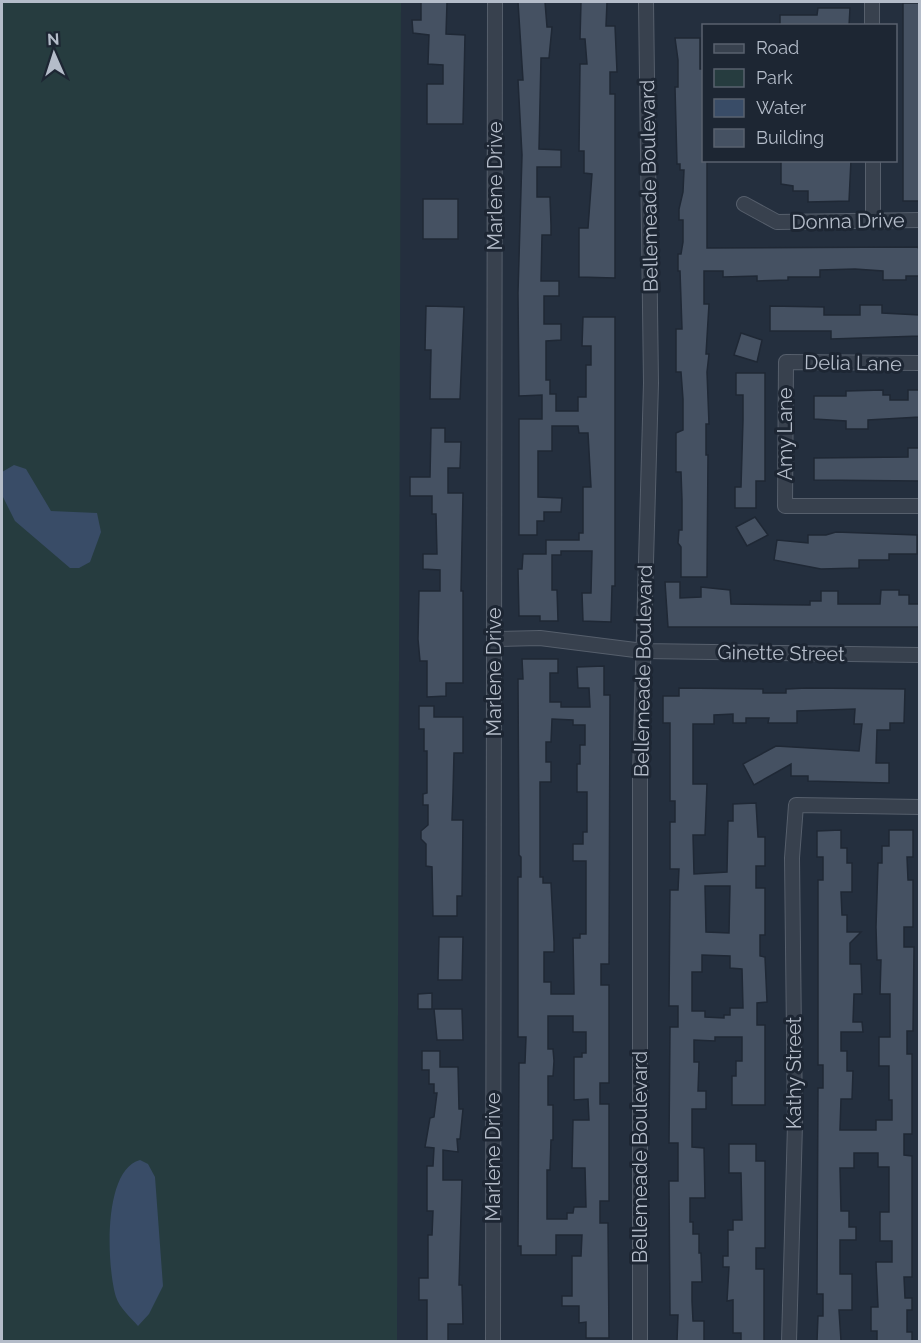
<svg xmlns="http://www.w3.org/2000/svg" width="921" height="1343" font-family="Raleway,sans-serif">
<rect width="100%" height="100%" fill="#242f3e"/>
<path fill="#263c3f" d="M2 2H401L397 1341 2 1342Z"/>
<g fill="#394c67">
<path d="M14 465 26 469 51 511 97 513 101 532 90 562 79 568H70L15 521 2 495V472Z"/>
<path d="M140 1160 148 1164 155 1177 163 1286 149 1314 138 1326C131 1318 119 1307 116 1297 107 1268 102 1170 140 1160Z"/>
</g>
<g fill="#455162" stroke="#1f2835" stroke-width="1.5" fill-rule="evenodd">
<path d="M421 2H447L446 34 465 35 463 124H427V84H443V65L428 64 429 35 413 33 412 20H421Z"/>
<path d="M518 2H545L547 27H552L549 58H541L539 149 561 150V167H537V197H550L551 225V235H542L541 281H559V296H544V324H561V340L546 341V380H550V394H556V411H578V397H586V365H591V346H582L583 317H615V586H612L611 622 583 621 582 593H591L592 551H561V555H552V590H557L558 621H540V616H519L518 569H522L523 554H546V540H579V533H583V487H591L588 433H579L578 426H552V451H538V497L562 498 561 512H544V521H537V535H519V419H542V395L519 396 518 293 522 155 518 80H523Z"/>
<path d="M581 2H607L606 26H615L617 72H610V94H615V278L579 277V228H588L592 174 584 173V151H579L580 64H587L585 39H580Z"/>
<rect x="903" y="3" width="17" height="198"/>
<path d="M818 8H850L849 26H780V15H817Z"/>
<path d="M675 38H700V69H703L704 160H707V248L918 247 920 253V276H906V280H883V271L855 269 820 270V277H788V280L757 281V276L723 277V271H704V304H709L706 354H709L707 372 709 424H706V455H708L707 577H681V547L678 543 679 530H682V500L681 472H676V433L683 430V399L681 372H676V329H682L680 271H678V254H681L683 242V220H679V209L683 192 684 170H680V164H677L675 87H678V60Z"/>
<path d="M781 160H851L849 201 808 202V191H793V186L781 184Z"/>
<rect x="423" y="199" width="35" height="40"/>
<path d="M860 305H882V313L920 315V336L831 339V331H770V306L824 307V315H860Z"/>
<path d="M426 306 464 307 460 399H430L431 350H425Z"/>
<path d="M741 333 762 340 757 362 734 355Z"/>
<path d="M736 373H765V481H756V508H735V487H741L743 420V395H736Z"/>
<path d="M883 390V395H890V400H908V390H920V417L868 420V429H846V421L814 419V396H846V391Z"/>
<path d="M431 428H445V442H461L460 468H448V493H463L461 591H463V683H446V696L427 697V661H420L418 639 419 591H440V570L423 569V554H437L436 514H432V496H410V477H430Z"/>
<path d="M908 448H920V481L814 480V458L908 457Z"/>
<path d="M755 517 768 535 747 546 736 527Z"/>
<path d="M836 532 917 535V554H889V560H859V568L821 569 774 560 777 540 808 543V535H826Z"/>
<path d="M665 582H680V598L701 597V587L730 590 731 604 810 605V601H821V591H838V604H880L881 590H899V595H909V604H920V627H668Z"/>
<path d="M522 659H558V673H550V702H561V707H590L589 688H578L577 667 604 666V695H610L609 964H601V985H609V1083H600V1104H609V1201H600V1223H608L609 1338H586V1322L579 1323V1306H562V1296H572V1256H581L582 1235H556V1255H521V1246H518L519 1063H525L526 1037H518V877H521V857L519 855 518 679H523ZM552 719 573 720V725H585V745H580V764H577V792H587V832H583V844H573V861H586V934H580V938H573L574 994H551V982H544V952H554V942L551 883H543V877H540V782H551V762H546V742H551ZM548 1016H573V1032H586V1053H582V1057H574V1100L588 1099 589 1120H573L572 1168H585L586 1207H574L573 1213H567V1219H547V1170H550L551 1140H553V1105H548V1076H553L554 1061 553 1049H548Z"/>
<path d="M679 688 763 689V693H786V689L807 688 905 689 904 723H890V730H877L876 763H889V783L808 781V776H791V764L754 785 743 764 776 746 859 751 862 724H854L855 709 797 711V723H768L769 718H746V723H733V714L714 715V724H693V784H707L705 835H693L694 874 727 872 728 821H733V804L756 803 758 837H765V866H756V888H765V935H760V956L765 957 767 1002 757 1003V1025H765V1105H732V1076H736V1061H742V1037H715V1041L694 1040V1062H699L698 1091H706V1109H692V1147L704 1148 705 1198H690V1222H693V1234H699V1253H701L702 1282H692V1301L693 1321H704V1341H677L678 1315H670L669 1181H678V1143H669L670 1027H678V1006H669L670 890H678L679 869H670V822H675V801H670V723H663V696H679ZM705 886H730L729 933 706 932ZM702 955 730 956V968L742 969 743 1008H730V1015H724V1018L705 1017V1011H692V972H702Z"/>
<path d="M419 706H434V717H463V753H454L453 793 452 820H463L462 896H457V916H433L432 867 426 866V844L421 839V831L428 825V805H423V794L427 793V751H424V729H419Z"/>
<path d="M841 830V848H847V863H852V892H841L842 915H847V932H861L850 943V964H861L862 994H854L853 1022H862L863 1032H841V1051H847V1071H853L852 1099H841L840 1130H876V1120H892V1100H889V1066H879V1037H890V994H880L881 960H877L876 927 878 863H882V846H889V830H913V857H907L908 880H913V927H904V947H914L913 1031H907V1054H912V1134H904V1155L912 1156V1277H904L905 1298H912V1310H907V1332H912V1341H877V1331H871V1307H878L876 1262H892V1241H880V1212H889V1167H878V1153H854V1168H840L841 1211H849V1227H856V1240H840V1274H852V1310H839L841 1341H817L818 1316H823V1294H817L818 1088H823V1065H818V880H823V857H817V831Z"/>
<path d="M439 937H463L462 980H438Z"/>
<path d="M432 993V1009H418V994Z"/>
<path d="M434 1009H462L463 1040H437Z"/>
<path d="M422 1051H440V1067H458L459 1109H463L460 1139H457L458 1152 443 1150V1180H462L459 1285H462L463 1324H448V1341H427V1300H419V1278H428V1235H432L433 1211H427V1166H433L434 1148 425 1147 430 1118 434 1117 437 1093H434V1084H429V1070H422Z"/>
<path d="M729 1144H756V1161H765V1248H756V1269H764V1341H741V1333H733V1300L727 1301 729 1267H723V1256H728V1230H733V1220H742L741 1173H729Z"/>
</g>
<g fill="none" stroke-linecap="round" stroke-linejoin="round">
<defs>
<g id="minor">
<path d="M872 2V26"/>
<path d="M873 160V220"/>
<path d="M744 204 777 222 920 220"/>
<path d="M920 363 786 362 785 506H920"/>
<path d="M494 639 540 638 643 651 920 655"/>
<path d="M493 1342 495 2"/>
<path d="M640 1342V776L651 383 646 2"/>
<path d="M789 1342 795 1124 792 858 796 805 920 807"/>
</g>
</defs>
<use href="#minor" stroke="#565f6c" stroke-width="16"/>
<use href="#minor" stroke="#38414e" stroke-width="14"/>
</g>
<g text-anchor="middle" stroke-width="6" stroke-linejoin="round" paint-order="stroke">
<g font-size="20" fill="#b4bcc9" stroke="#1d2633">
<text transform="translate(495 186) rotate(-90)" y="7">Marlene Drive</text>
<text transform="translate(649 186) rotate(-91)" y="7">Bellemeade Boulevard</text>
<text transform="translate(848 221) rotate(-1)" y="7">Donna Drive</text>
<text transform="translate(853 363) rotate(1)" y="7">Delia Lane</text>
<text transform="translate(785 434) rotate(-90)" y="7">Amy Lane</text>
<text transform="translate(781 653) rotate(1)" y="7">Ginette Street</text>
<text transform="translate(643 671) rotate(-89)" y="7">Bellemeade Boulevard</text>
<text transform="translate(494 672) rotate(-90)" y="7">Marlene Drive</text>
<text transform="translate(794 1073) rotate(-90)" y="7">Kathy Street</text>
<text transform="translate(493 1157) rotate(-90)" y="7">Marlene Drive</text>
<text transform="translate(640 1157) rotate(-90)" y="7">Bellemeade Boulevard</text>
</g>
</g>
<rect width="921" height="1343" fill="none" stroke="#b4bcc9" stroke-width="6"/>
<rect x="702" y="24" width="195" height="138" fill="#1d2633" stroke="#59626f" stroke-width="1.5"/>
<rect x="714" y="44" width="30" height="9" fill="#38414e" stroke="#59626f" stroke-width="1.5"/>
<text x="756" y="54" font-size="18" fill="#b4bcc9">Road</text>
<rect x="714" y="69" width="30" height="18" fill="#263c3f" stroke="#59626f" stroke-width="1.5"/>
<text x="756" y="84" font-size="18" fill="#b4bcc9">Park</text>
<rect x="714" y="99" width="30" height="18" fill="#394c67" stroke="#59626f" stroke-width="1.5"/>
<text x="756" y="114" font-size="18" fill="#b4bcc9">Water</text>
<rect x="714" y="129" width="30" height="18" fill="#455162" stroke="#59626f" stroke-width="1.5"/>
<text x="756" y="144" font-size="18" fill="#b4bcc9">Building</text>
<g transform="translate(54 54) rotate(357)" stroke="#1d2633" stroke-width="4.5" paint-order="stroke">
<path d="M0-4.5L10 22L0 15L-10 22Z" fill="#b4bcc9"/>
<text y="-9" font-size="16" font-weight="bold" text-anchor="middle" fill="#b4bcc9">N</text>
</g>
</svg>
